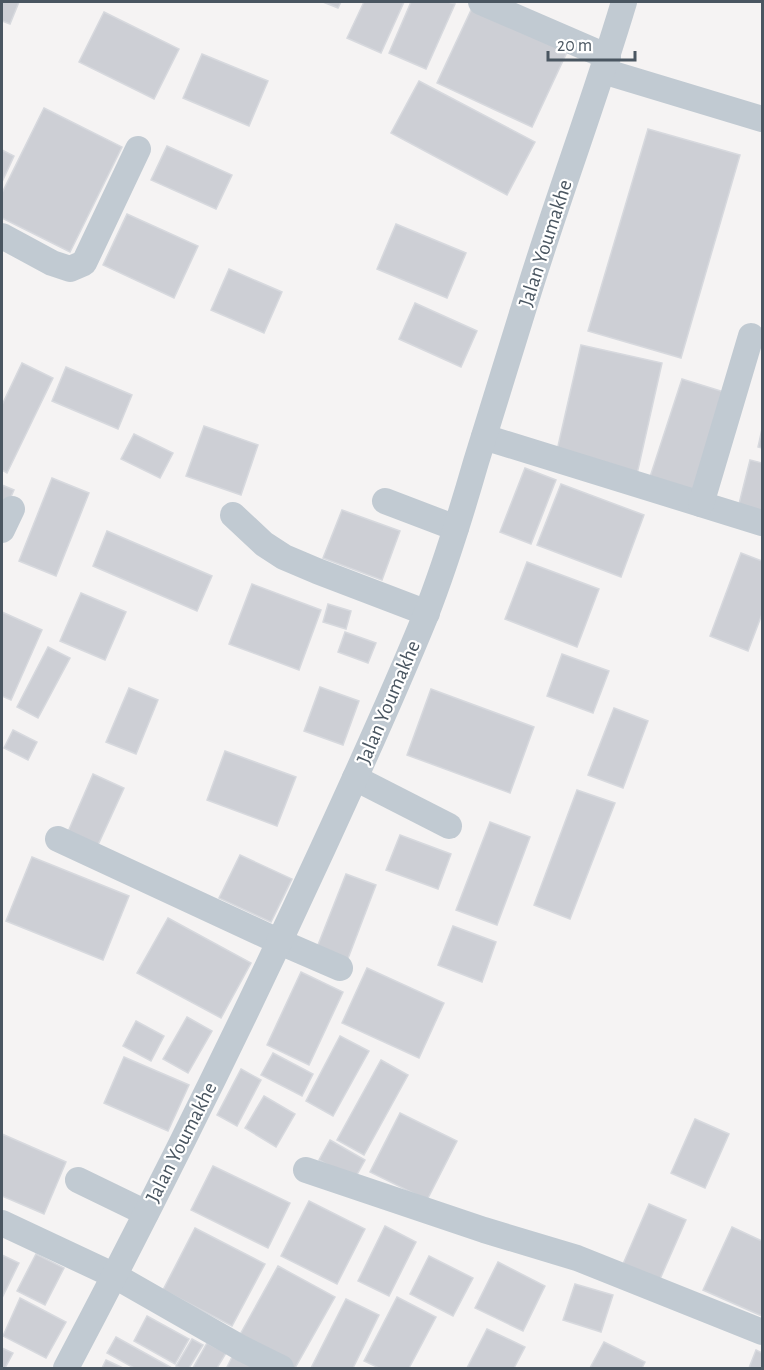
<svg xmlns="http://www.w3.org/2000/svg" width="764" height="1370" font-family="'Alegreya Sans',sans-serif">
<rect width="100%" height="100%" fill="#f5f3f3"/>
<g fill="#cdcfd5" stroke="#d7d9de" stroke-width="1.5">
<path d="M2 2H19L10 24 2 21Z"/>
<path d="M323 2H341L338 8Z"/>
<path d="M364 2H404L381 53 347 38Z"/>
<path d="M411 2H448L455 4 426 69 389 53Z"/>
<path d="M472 8 567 52 532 127 437 83Z"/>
<path d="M104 12 179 49 154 99 79 62Z"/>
<path d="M202 54 268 81 249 126 183 98Z"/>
<path d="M419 81 535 142 507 195 391 133Z"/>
<path d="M44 108 122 147 70 252 2 218V193Z"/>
<path d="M648 129 740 155 681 358 588 331Z"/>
<path d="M167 146 232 175 216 209 151 180Z"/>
<path d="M2 150 14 156 2 182Z"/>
<path d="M127 214 198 246 174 298 103 265Z"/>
<path d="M396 224 466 253 447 298 377 269Z"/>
<path d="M229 269 282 292 264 333 211 310Z"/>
<path d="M415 303 477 331 461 367 399 339Z"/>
<path d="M581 345 662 363 637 474 556 455Z"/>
<path d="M22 363 53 378 7 473 2 470V405Z"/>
<path d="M66 367 132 395 118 429 52 401Z"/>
<path d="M682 379 724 392 692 494 649 480Z"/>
<path d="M204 426 258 445 241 495 186 476Z"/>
<path d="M762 429V448L758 447Z"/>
<path d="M134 434 173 453 160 478 121 459Z"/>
<path d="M750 460 762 463V519L737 512Z"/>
<path d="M525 468 556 480 531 544 500 532Z"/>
<path d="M52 478 89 493 56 576 19 561Z"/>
<path d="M561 484 644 515 621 577 537 545Z"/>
<path d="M2 485 14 490 2 517Z"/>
<path d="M342 510 400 531 382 580 323 558Z"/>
<path d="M107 531 212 576 197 611 93 566Z"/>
<path d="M741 553 762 561V614L748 651 710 636Z"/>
<path d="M527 562 599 589 577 647 505 619Z"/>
<path d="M252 584 321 610 299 670 229 644Z"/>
<path d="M81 593 126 612 105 660 60 641Z"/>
<path d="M328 604 351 611 346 629 323 622Z"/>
<path d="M2 612 42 630 11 700 2 696Z"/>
<path d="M345 632 376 643 368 663 338 652Z"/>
<path d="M48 647 70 658 38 718 17 707Z"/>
<path d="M562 654 609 671 593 713 547 696Z"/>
<path d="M320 687 359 701 343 745 304 731Z"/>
<path d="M129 688 158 700 136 754 106 742Z"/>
<path d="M431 689 534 727 510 793 407 755Z"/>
<path d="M614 708 648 721 623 788 588 775Z"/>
<path d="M13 730 37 742 28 760 4 748Z"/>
<path d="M225 751 296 777 277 826 207 800Z"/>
<path d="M93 774 124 788 97 847 67 834Z"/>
<path d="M577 790 615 803 570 919 534 905Z"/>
<path d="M490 822 530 837 497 925 456 910Z"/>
<path d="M400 835 451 854 438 889 386 870Z"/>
<path d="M240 855 292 879 271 922 219 898Z"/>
<path d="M32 857 129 896 103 960 6 921Z"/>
<path d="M346 874 376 885 347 961 316 950Z"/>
<path d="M168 918 251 963 221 1018 137 973Z"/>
<path d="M453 926 496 942 482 982 438 965Z"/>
<path d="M367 968 444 1003 419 1058 342 1023Z"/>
<path d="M301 972 343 992 309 1065 267 1045Z"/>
<path d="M187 1017 212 1031 188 1073 163 1059Z"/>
<path d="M136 1021 164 1036 151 1061 123 1046Z"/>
<path d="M340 1036 369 1051 333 1116 306 1101Z"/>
<path d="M273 1053 313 1074 302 1096 261 1075Z"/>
<path d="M124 1057 189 1085 168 1131 104 1103Z"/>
<path d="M381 1060 408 1075 364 1155 337 1140Z"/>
<path d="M241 1069 261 1080 237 1126 217 1115Z"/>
<path d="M264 1096 295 1114 276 1147 245 1128Z"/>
<path d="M400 1113 457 1141 427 1200 370 1172Z"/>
<path d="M695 1119 729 1134 705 1188 671 1173Z"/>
<path d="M2 1134 66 1162 44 1214 2 1196Z"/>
<path d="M330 1140 365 1160 354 1180 319 1160Z"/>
<path d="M213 1166 290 1203 268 1248 191 1210Z"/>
<path d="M309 1201 365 1229 337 1284 281 1256Z"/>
<path d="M649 1204 686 1220 660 1279 623 1264Z"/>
<path d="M385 1226 416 1242 389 1296 358 1281Z"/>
<path d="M732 1227 762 1241V1316L703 1290Z"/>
<path d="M195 1228 265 1264 232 1326 163 1290Z"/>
<path d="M36 1254 64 1268 45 1305 17 1291Z"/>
<path d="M2 1255 19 1263 2 1298Z"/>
<path d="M429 1256 473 1278 453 1316 410 1294Z"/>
<path d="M498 1262 545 1286 523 1331 475 1308Z"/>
<path d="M278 1266 335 1297 295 1368H290L237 1340Z"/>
<path d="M575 1284 613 1295 601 1332 563 1320Z"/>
<path d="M397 1297 436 1317 409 1368H379L364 1361Z"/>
<path d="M20 1298 66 1322 46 1358 3 1336Z"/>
<path d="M346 1299 379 1315 353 1368H311Z"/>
<path d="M147 1316 189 1339 175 1364 134 1341Z"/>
<path d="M487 1329 525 1347 514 1368H467Z"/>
<path d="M116 1337 172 1368H134L107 1353Z"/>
<path d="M192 1339 203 1345 189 1368H180L176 1366Z"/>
<path d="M604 1342 645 1362 642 1368H590Z"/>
<path d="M207 1343 226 1353 217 1368H193Z"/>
<path d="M2 1348 13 1353 5 1368H2Z"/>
<path d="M756 1350 762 1353V1368H749Z"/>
<path d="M233 1355 255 1368H230L227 1367Z"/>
<path d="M106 1360 123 1368H102Z"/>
</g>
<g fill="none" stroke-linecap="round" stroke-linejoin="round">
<g stroke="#c1cad2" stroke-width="26">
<path d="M481 2 608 57"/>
<path d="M603 71 762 119"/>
<path d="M2 236 52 263 70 269 84 263 138 149"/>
<path d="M484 437 762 523"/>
<path d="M385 501 456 528"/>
<path d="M701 504 751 336"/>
<path d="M233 515 264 544 284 557 317 571 427 613"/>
<path d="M2 530 12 509"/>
<path d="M355 778 449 826"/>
<path d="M58 839 280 942 340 968"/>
<path d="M306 1170 484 1230 577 1258 762 1332"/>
<path d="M78 1180 146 1213"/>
<path d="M2 1223 115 1276 241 1348 281 1368"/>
<path d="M66 1368C156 1198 242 1024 323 848 358 772 393 695 425 617 445 566 461 514 476 462 494 405 511 348 529 291 559 194 595 99 624 2"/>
</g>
</g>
<g text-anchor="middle" stroke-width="4.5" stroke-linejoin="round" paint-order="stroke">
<g font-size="21" fill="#4a5661" stroke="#fff">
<text transform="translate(545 243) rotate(-72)" y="7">Jalan Youmakhe</text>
<text transform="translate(388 702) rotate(-67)" y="7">Jalan Youmakhe</text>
<text transform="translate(181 1142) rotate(-63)" y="7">Jalan Youmakhe</text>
</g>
</g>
<rect width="764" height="1370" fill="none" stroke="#4a5661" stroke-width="6"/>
<path d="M548 51v9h87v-9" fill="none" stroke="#4a5661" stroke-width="3"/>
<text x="557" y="51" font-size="18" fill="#4a5661" stroke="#ffffff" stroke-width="4.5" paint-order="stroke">20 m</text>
</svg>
